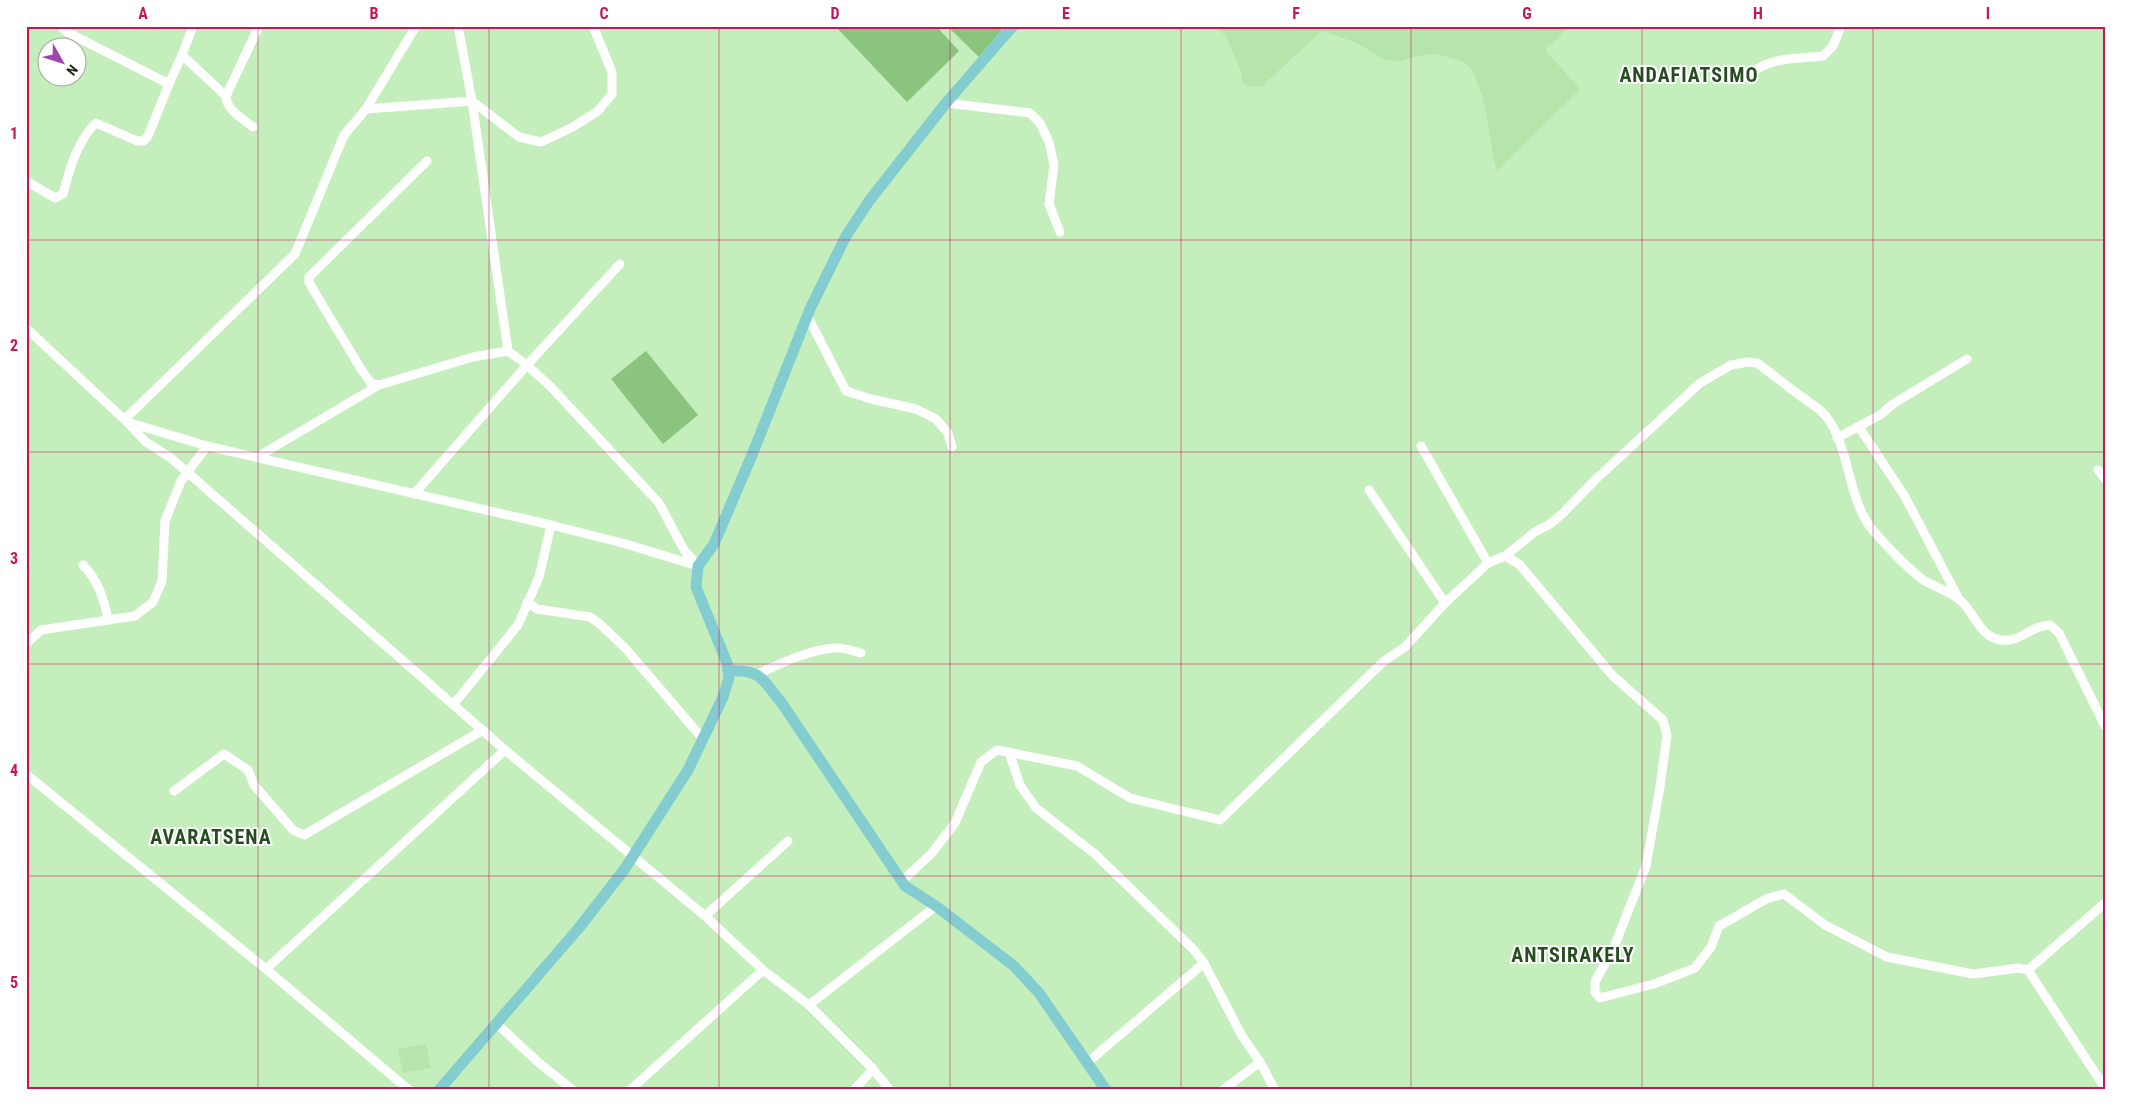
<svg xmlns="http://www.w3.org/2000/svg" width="2131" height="1116" font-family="'Roboto Condensed',sans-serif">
<rect width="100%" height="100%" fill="#c4efbc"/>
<g fill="#b6e5ac">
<path d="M1214 26H1570L1545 50 1580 89 1497 171 1493 157 1486 111 1481 92 1472 70 1464 62 1436 54 1418 56 1398 62 1385 60 1355 42 1322 31 1262 86 1251 87 1243 83 1241 72 1226 36Z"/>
<path d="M426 1044 431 1068 403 1073 398 1049Z"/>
</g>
<g fill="#8ac47f">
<path d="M835 26H936L959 51 907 102Z"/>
<path d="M947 26H1000L1002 30 979 57Z"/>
<path d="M646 351 698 415 663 444 611 379Z"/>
</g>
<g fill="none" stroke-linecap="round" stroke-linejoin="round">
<g stroke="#fff" stroke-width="9">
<path d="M458 26 472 101 508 351"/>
<path d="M182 55 193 26"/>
<path d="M1751 73C1773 56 1798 59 1823 56L1833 46 1841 26"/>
<path d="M169 84 182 55 226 96 259 26"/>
<path d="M226 96C226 110 243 119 253 127"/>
<path d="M946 103 1030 113 1040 123 1049 142 1054 165 1049 204 1060 232"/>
<path d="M366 109 472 101 519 137 541 142 571 128 598 111 612 94V72L593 26"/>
<path d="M26 181 55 198 63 194C69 171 78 139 96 123L137 141H144L148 136 169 84 67 32 61 26"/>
<path d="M807 315 846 391 871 399 916 409 936 419 948 433 952 447"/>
<path d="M26 328 127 422 146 442 171 458 505 750 705 916 763 970 809 1005 873 1069 890 1090"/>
<path d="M379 385 371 383 361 369 314 291 309 282V277L427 161"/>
<path d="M125 419 295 254 344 135 366 109 416 26"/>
<path d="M127 422 207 446 551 525 626 544 698 566"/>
<path d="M1859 427 1904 495 1959 599"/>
<path d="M1837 438 1880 415 1893 404 1967 359"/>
<path d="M1421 446 1488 563"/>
<path d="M259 456 379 385 473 357 508 351 527 365 550 386 659 503 684 550 698 566"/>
<path d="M2098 470 2105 479"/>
<path d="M1369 490 1445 603"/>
<path d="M414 494 527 365 620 264"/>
<path d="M1505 556 1519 564 1613 676 1663 720 1667 735 1660 787 1646 866 1614 947 1595 982V992L1600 998 1654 984 1695 968 1711 947 1719 926 1768 898 1784 894 1825 925 1887 957 1973 974 2019 968 2028 970 2105 1088"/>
<path d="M83 565C98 580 104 599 108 620"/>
<path d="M527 602 537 609 590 617 600 624 626 649 703 739"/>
<path d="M26 644 41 630 135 616 153 602 162 581 165 521 181 481 207 446"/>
<path d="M758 674C781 663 809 650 834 648 842 647 853 651 861 653"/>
<path d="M453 705 518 625 539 577 551 525"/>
<path d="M1009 752 1020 785 1036 808 1095 854 1194 950 1204 963 1242 1036 1260 1062 1275 1090"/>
<path d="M26 774 266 969 409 1090"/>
<path d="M174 791 224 754 248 770 254 785 293 830 304 835 483 730"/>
<path d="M902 881 932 853 955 823 981 762 997 750 1077 766 1130 798 1220 820 1384 661 1405 647 1445 603 1488 563 1505 556 1535 532 1550 524 1562 514 1595 480 1700 383 1731 365 1748 362 1757 363C1772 374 1787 386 1802 397 1810 403 1820 409 1826 416 1849 446 1847 490 1867 522 1874 534 1914 575 1925 581 1937 588 1952 592 1962 602 1975 614 1980 637 2001 640 2020 643 2031 625 2050 625L2059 633 2105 726"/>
<path d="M705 916 788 841"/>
<path d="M266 969 505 750"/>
<path d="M2028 970 2105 903"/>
<path d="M809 1005 936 906"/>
<path d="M497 1024 538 1062 573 1090"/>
<path d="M1087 1063 1204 963"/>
<path d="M630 1090 763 970"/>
<path d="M854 1090 873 1069"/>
<path d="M1223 1090 1260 1062"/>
</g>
<g stroke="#83cdd1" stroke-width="11">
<path d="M728 671C761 669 762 679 781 702L905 886 936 906 1014 966 1039 993 1106 1090"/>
<path d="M439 1090 578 929 624 870 688 770 723 697 729 678 727 663 696 587 698 566 714 544 752 455 810 309 846 236 869 201 946 103 1013 26"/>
</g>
</g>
<path fill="none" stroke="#c2185b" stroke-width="1" stroke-opacity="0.55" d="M258 26V1090M489 26V1090M719 26V1090M950 26V1090M1181 26V1090M1411 26V1090M1642 26V1090M1873 26V1090M26 240H2105M26 452H2105M26 664H2105M26 876H2105"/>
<g text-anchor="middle" stroke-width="4" stroke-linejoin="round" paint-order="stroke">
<g font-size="20" font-weight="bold" letter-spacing="1" fill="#284c21" stroke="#fff">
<text x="1689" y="82">ANDAFIATSIMO</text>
<text x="211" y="844">AVARATSENA</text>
<text x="1573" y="962">ANTSIRAKELY</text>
</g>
</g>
<rect width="2131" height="1116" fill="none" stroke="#ffffff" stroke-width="55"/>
<g transform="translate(62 62) rotate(129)"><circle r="24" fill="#ffffff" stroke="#a2a9a1"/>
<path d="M0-4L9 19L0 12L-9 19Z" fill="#9e45b0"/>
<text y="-8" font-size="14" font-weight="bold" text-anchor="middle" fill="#172714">N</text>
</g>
<rect x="28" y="28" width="2076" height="1060" fill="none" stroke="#c2185b" stroke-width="2"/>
<g font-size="16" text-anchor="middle" font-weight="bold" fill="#c2185b">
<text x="143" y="19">A</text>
<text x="374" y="19">B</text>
<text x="604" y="19">C</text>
<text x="835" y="19">D</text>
<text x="1066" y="19">E</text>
<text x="1296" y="19">F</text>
<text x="1527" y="19">G</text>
<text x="1758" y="19">H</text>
<text x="1988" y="19">I</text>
<text x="14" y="139">1</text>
<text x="14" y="351">2</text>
<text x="14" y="564">3</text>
<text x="14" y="776">4</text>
<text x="14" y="988">5</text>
</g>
</svg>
